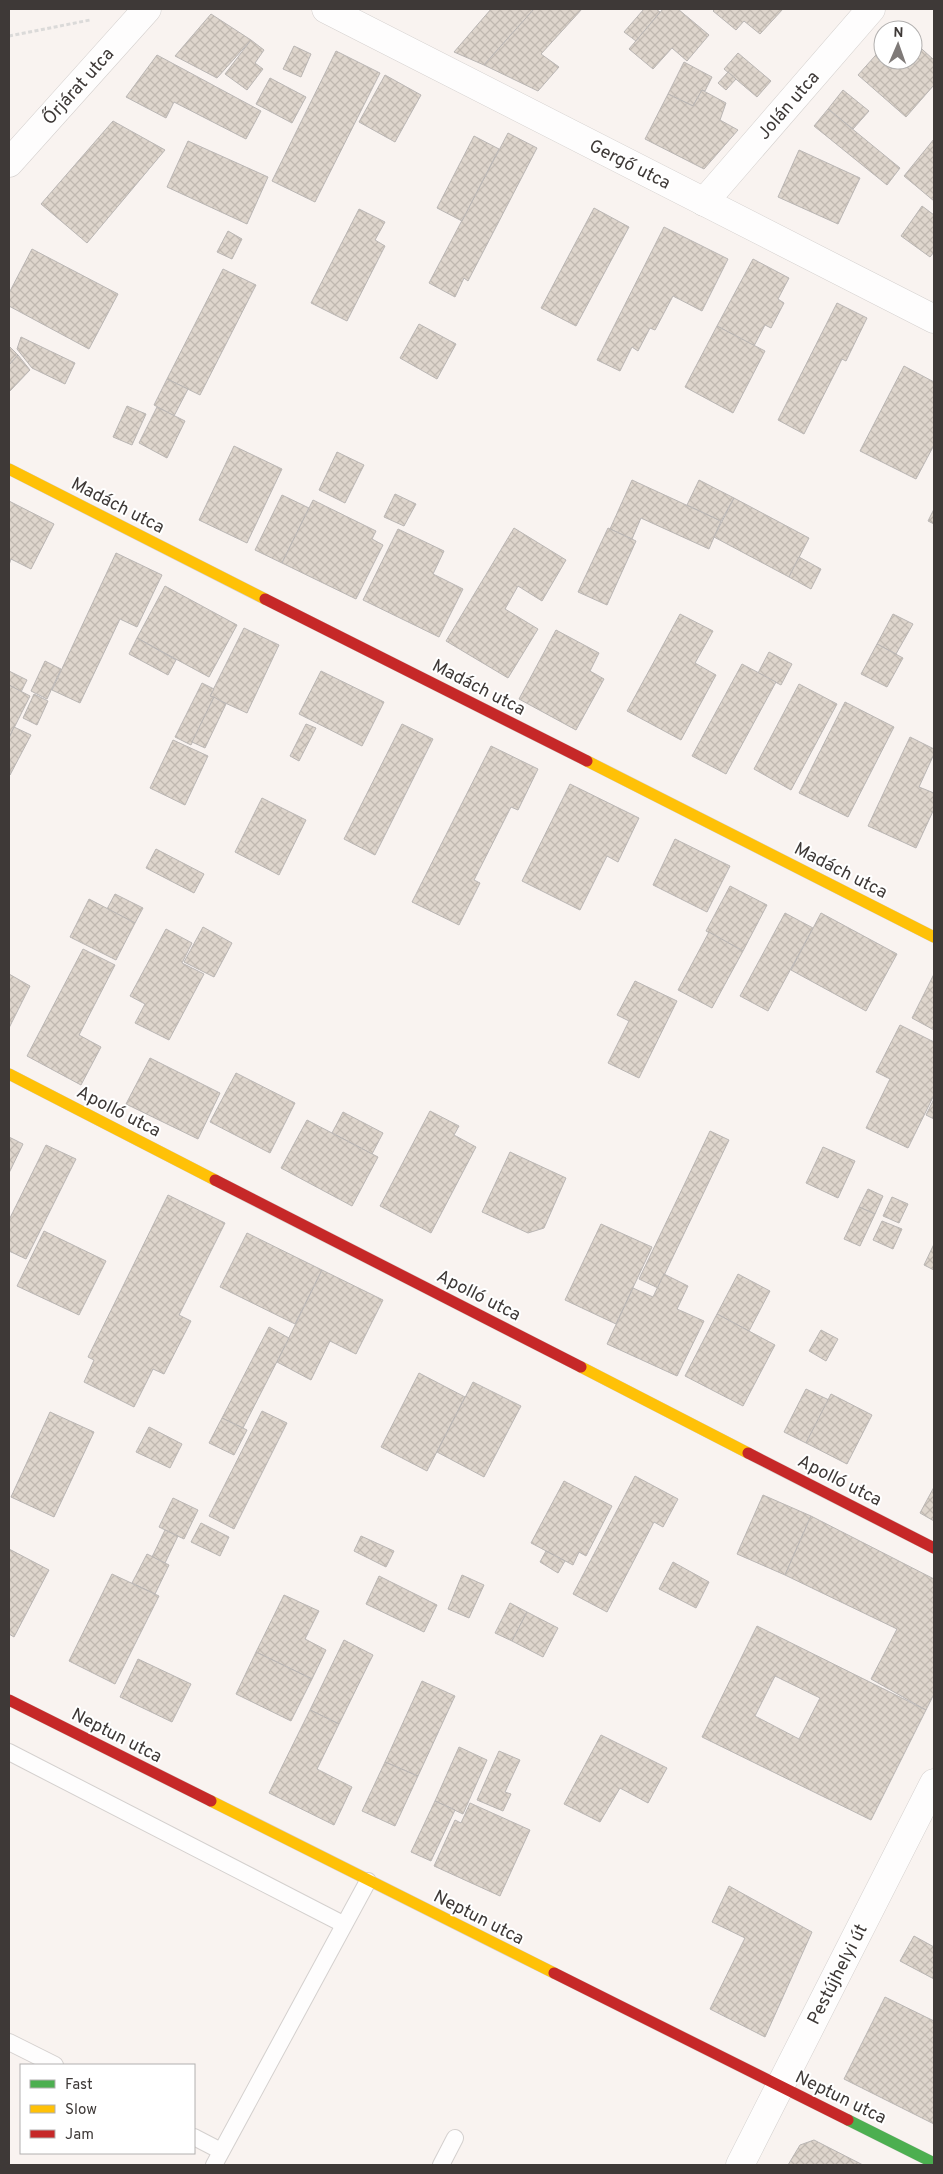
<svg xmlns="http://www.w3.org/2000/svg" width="943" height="2174" font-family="Overpass,sans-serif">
<defs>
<pattern id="building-cross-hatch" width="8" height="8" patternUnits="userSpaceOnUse" patternTransform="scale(1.25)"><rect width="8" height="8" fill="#ded5cc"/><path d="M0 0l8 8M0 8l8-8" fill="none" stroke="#c0b8b0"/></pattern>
</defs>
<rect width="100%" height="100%" fill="#f9f3f0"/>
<g fill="url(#building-cross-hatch)" stroke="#bab6b4" fill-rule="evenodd">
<path d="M491 9H534L484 65 454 52Z"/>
<path d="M534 9H582L541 54 559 67 538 91 484 65Z"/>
<path d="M644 9H656L660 12 636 41 624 32Z"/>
<path d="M663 9H678L709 35 687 61 672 48 653 69 629 49Z"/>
<path d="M715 9H783L760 34 744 21 736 30 713 11Z"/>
<path d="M211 14 251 40 217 78 175 56Z"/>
<path d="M251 40 264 50 255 63 263 69 247 90 225 74Z"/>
<path d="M913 41 934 60V85L906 117 858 75 883 47V60H913Z"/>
<path d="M294 46 311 54 301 77 283 69Z"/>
<path d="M336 51 380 73 315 202 272 181Z"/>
<path d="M738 53 771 81 757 97 724 69Z"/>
<path d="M157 55 261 111 246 139 174 102 166 118 126 97Z"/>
<path d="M684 62 712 77 705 91 702 90 693 106 668 94Z"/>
<path d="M728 72 736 79 726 90 718 83Z"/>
<path d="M385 75 421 95 395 142 359 122Z"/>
<path d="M270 78 306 97 292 123 256 104Z"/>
<path d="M702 90 726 103 720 120 738 130 704 169 645 139 668 94 693 106Z"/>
<path d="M843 90 869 111 853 129 828 109Z"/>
<path d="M828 109 900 168 887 185 814 126Z"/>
<path d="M113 121 165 150 87 243 41 204Z"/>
<path d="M508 133 537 148 468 281 464 278 455 297 429 283Z"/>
<path d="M474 136 499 149 462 221 437 208Z"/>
<path d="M934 139V201L904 176Z"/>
<path d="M188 141 268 177 247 224 167 187Z"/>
<path d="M799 150 860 178 838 224 778 197Z"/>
<path d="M922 206 934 215V252L930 257 901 236Z"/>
<path d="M594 208 629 227 576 326 541 308Z"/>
<path d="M359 209 385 222 375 240 385 246 347 321 311 303Z"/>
<path d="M664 227 728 259 702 311 673 296 655 330 650 328 638 351 632 347 620 371 597 360Z"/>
<path d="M228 231 242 239 232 259 217 252Z"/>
<path d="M32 249 118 294 89 349 9 306V293Z"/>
<path d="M753 259 789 278 778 299 784 303 771 328 765 325 754 346 717 326Z"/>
<path d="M223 269 256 285 200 395 167 379Z"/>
<path d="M837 303 867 318 846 361 842 359 804 434 778 420Z"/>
<path d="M419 324 456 344 437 379 400 358Z"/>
<path d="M717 326 765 351 733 413 685 387Z"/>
<path d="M21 337 75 363 65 384 32 368 17 349Z"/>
<path d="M9 346 18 355 9 365Z"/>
<path d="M18 355 30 370 9 392V365Z"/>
<path d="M904 366 934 382V445L916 479 860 451Z"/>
<path d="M167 379 188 389 174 416 154 405Z"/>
<path d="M127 406 146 414 132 445 113 437Z"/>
<path d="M157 407 185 421 167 458 139 443Z"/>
<path d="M234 446 282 469 247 543 199 520Z"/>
<path d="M337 452 364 465 345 503 319 490Z"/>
<path d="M632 480 721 521 709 549 641 518 632 539 610 529Z"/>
<path d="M699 480 734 498 721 521 687 505Z"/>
<path d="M395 494 416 504 404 526 384 517Z"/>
<path d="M282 495 309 508 282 563 255 550Z"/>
<path d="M734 498 809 538 789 577 714 537Z"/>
<path d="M313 500 376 531 372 539 383 545 356 599 282 563Z"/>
<path d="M9 501 54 524 31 569 11 559 9 565Z"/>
<path d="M934 509V524L928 521Z"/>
<path d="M514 528 566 560 542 601 518 586 505 609 538 629 508 678 446 641Z"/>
<path d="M608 528 636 541 607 605 578 592Z"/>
<path d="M398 529 444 551 433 574 463 589 439 637 363 600Z"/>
<path d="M116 553 162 575 137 627 120 619 80 703 52 690Z"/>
<path d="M799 557 821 569 811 589 789 577Z"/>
<path d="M165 586 237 625 209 677 137 638Z"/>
<path d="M680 614 713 631 695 663 716 675 681 740 627 711Z"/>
<path d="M893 614 913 624 896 654 877 644Z"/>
<path d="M244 628 279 645 247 713 210 696Z"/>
<path d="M556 630 599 653 590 671 604 679 576 730 519 699Z"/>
<path d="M137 638 176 660 168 675 129 654Z"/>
<path d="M877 644 903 658 887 687 861 674Z"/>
<path d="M769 652 792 664 781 685 758 673Z"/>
<path d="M45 661 61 669 47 699 31 691Z"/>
<path d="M742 664 776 682 726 774 692 756Z"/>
<path d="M9 671 27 680 21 692 9 685Z"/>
<path d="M321 671 384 702 362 746 299 714Z"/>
<path d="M202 683 214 689 210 696 214 697 191 745 175 737Z"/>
<path d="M799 684 837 704 791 790 754 769Z"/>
<path d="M9 685 30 696 9 738Z"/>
<path d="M34 694 48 701 37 725 23 718Z"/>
<path d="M214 697 226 704 205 748 192 742Z"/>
<path d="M845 702 894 727 848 817 799 793Z"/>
<path d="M306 724 316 728 299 761 290 756Z"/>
<path d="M402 724 433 739 375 855 344 839Z"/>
<path d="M14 727 31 735 10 775 9 738Z"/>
<path d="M910 737 934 749V754L919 787 934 793V809L916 848 868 826Z"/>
<path d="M173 740 208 756 185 805 150 788Z"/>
<path d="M491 746 538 769 518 810 511 807 474 880 480 883 459 925 412 902Z"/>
<path d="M570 784 639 818 618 862 607 856 580 910 522 881Z"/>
<path d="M262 798 306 820 279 875 235 852Z"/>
<path d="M675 839 730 866 707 912 653 885Z"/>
<path d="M156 849 204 874 194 893 146 868Z"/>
<path d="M730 886 767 905 743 951 706 931Z"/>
<path d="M115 894 143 908 135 923 107 909Z"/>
<path d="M89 899 135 923 116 960 70 937Z"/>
<path d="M785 913 813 928 768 1011 740 996Z"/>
<path d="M821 913 897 954 866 1011 791 970Z"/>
<path d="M203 927 232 943 214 977 184 962Z"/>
<path d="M166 929 192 943 182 963 204 974 169 1040 135 1023 145 1004 130 996Z"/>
<path d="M709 932 743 951 712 1008 678 990Z"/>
<path d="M83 949 115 965 79 1035 101 1047 81 1085 27 1056Z"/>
<path d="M9 974 30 986 9 1028Z"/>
<path d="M934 974V1030L912 1018Z"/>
<path d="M635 981 677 1001 639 1078 608 1063 629 1021 617 1015Z"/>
<path d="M900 1025 934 1042V1095L908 1148 866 1128 890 1079 876 1072Z"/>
<path d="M150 1058 220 1093 198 1139 126 1104Z"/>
<path d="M236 1073 295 1103 270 1153 210 1122Z"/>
<path d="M934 1099V1119L926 1115Z"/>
<path d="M430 1111 459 1126 454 1135 476 1147 431 1233 380 1206Z"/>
<path d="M343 1112 383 1133 372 1154 332 1133Z"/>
<path d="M307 1120 378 1157 352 1206 281 1168Z"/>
<path d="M710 1131 729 1140 658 1288 639 1279Z"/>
<path d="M9 1137 23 1144 9 1173Z"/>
<path d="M46 1145 76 1159 26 1259 9 1251V1220Z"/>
<path d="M823 1147 855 1161 838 1198 806 1183Z"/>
<path d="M510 1152 566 1178 544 1228 528 1233 482 1212Z"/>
<path d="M868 1189 883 1196 875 1214 859 1207Z"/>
<path d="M168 1195 225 1223 179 1315 191 1321 164 1374 153 1369 134 1407 84 1382 94 1360 88 1357Z"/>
<path d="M892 1197 908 1204 899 1223 883 1216Z"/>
<path d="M859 1207 875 1214 860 1246 844 1239Z"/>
<path d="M882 1221 902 1229 893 1249 873 1240Z"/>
<path d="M601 1224 652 1247 616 1324 565 1300Z"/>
<path d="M44 1231 106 1261 79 1315 17 1286Z"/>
<path d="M247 1233 322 1270 295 1324 220 1287Z"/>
<path d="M934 1244V1270L924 1265Z"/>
<path d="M322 1270 383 1300 356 1354 330 1341 311 1380 277 1362Z"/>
<path d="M664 1274 688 1286 677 1309 704 1321 677 1376 607 1344 633 1288 653 1297Z"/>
<path d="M738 1274 770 1291 749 1331 717 1314Z"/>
<path d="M717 1314 775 1345 743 1406 685 1376Z"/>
<path d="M269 1327 289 1338 243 1428 222 1418Z"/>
<path d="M821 1330 838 1339 826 1361 809 1351Z"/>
<path d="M419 1373 465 1397 427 1471 381 1447Z"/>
<path d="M473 1382 521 1406 484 1477 437 1452Z"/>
<path d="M806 1389 829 1400 806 1443 784 1432Z"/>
<path d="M831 1394 872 1415 847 1464 806 1443Z"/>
<path d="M262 1411 287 1423 234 1529 209 1516Z"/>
<path d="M50 1412 94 1432 54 1517 11 1497Z"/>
<path d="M222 1418 247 1430 234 1455 209 1443Z"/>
<path d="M149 1427 182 1444 170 1468 136 1452Z"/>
<path d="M635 1476 678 1499 663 1527 654 1522 607 1612 573 1594Z"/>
<path d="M564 1481 612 1506 586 1556 579 1552 573 1565 531 1543Z"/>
<path d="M934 1487V1521L920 1513Z"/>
<path d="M763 1495 811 1516 785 1575 737 1554Z"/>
<path d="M173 1498 198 1510 184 1539 159 1527Z"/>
<path d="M811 1516 934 1579V1694L926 1710 871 1679 897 1629 785 1575Z"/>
<path d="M201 1523 229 1537 220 1556 191 1542Z"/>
<path d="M165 1530 178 1536 165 1563 152 1557Z"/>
<path d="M361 1536 394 1551 386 1567 354 1551Z"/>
<path d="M9 1549 49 1570 14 1637 9 1634Z"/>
<path d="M546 1551 565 1561 558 1573 540 1562Z"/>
<path d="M147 1554 169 1565 155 1594 132 1583Z"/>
<path d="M673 1562 709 1582 696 1608 659 1589Z"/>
<path d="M112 1574 159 1596 115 1684 69 1661Z"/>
<path d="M462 1575 484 1585 469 1618 448 1609Z"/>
<path d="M379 1576 437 1605 424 1632 366 1604Z"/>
<path d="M284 1595 319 1611 305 1639 326 1650 312 1679 256 1652Z"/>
<path d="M510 1603 527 1612 512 1641 495 1633Z"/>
<path d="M527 1612 558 1628 543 1657 512 1641Z"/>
<path d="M757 1626 926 1710 871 1820 702 1737ZM775 1676 820 1698 799 1739 755 1716Z"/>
<path d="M344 1640 373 1655 339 1724 310 1710Z"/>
<path d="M256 1652 312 1679 291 1721 236 1694Z"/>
<path d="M138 1659 191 1684 172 1722 120 1697Z"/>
<path d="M422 1681 455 1696 418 1776 385 1762Z"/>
<path d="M310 1710 339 1724 317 1769 352 1787 334 1825 269 1793Z"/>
<path d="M601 1735 667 1768 648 1803 620 1788 600 1822 564 1804Z"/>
<path d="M459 1747 487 1760 463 1814 435 1801Z"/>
<path d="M499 1751 520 1760 505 1792 511 1794 503 1811 477 1800Z"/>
<path d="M385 1762 418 1776 395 1826 362 1811Z"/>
<path d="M435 1801 455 1810 431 1861 411 1852Z"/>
<path d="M470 1803 530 1830 500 1896 434 1866 455 1820 461 1823Z"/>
<path d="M729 1886 812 1932 765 2037 710 2009 745 1938 712 1922Z"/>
<path d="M914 1936 934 1947V1979L900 1961Z"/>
<path d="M885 1997 934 2021V2124L844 2079Z"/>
<path d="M814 2140 863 2165H788L800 2145Z"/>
</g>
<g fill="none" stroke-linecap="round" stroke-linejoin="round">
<defs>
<g id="lane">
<path d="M9 1752 343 1924"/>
<path d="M9 2042 55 2065"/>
<path d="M194 2137 221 2151"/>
<path d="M214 2165 368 1881"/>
<path d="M441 2165 455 2138"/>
</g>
<g id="street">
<path d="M326 9 934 319"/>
<path d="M9 163 147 9"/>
<path d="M704 202 871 9"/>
<path d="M740 2165 934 1783"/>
</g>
<path id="fast" d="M848 2120 934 2163"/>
<g id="slow">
<path d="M9 469 265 599"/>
<path d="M587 761 934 937"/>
<path d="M9 1074 215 1180"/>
<path d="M581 1367 748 1453"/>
<path d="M211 1801 554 1973"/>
</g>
<g id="jam">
<path d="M265 599 587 761"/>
<path d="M215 1180 581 1367"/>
<path d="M748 1453 934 1548"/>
<path d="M9 1700 211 1801"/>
<path d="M554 1973 848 2120"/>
</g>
</defs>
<use href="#lane" stroke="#d4d0ce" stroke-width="18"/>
<use href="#street" stroke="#d4d0ce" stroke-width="29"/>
<use href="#fast" stroke="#d4d0ce" stroke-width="12"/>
<use href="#slow" stroke="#d4d0ce" stroke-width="12"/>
<use href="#jam" stroke="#d4d0ce" stroke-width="12"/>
<path stroke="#dbdad9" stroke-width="3" stroke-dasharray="4 2.5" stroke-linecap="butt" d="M9 36 90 20"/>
<use href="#lane" stroke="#fefdfd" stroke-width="16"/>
<use href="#street" stroke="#fefdfd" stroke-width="28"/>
<use href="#fast" stroke="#4caf50" stroke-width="11"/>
<use href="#slow" stroke="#ffc107" stroke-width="11"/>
<use href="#jam" stroke="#c62828" stroke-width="11"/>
</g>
<g text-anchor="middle" stroke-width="4" stroke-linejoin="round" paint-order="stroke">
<g font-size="18" fill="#3e3937" stroke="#fff">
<text transform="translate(78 86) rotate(-48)" y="6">Őrjárat utca</text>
<text transform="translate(788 105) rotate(-49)" y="6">Jolán utca</text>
<text transform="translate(630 164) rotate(27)" y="6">Gergő utca</text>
<text transform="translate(118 505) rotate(27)" y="6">Madách utca</text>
<text transform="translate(479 687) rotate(27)" y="6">Madách utca</text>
<text transform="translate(841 870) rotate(27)" y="6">Madách utca</text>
<text transform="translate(119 1111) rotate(27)" y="6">Apolló utca</text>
<text transform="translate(479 1295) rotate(27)" y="6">Apolló utca</text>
<text transform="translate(840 1480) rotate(27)" y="6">Apolló utca</text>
<text transform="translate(117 1735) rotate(27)" y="6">Neptun utca</text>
<text transform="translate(479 1917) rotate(27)" y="6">Neptun utca</text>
<text transform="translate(837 1974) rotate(-63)" y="6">Pestújhelyi út</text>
<text transform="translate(841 2097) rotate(26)" y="6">Neptun utca</text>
</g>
</g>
<rect width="943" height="2174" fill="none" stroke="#3e3937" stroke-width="20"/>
<rect x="20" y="2064" width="175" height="90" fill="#ffffff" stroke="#b2b0af"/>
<rect x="30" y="2080" width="25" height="8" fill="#4caf50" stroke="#b2b0af"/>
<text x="65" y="2089" font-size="15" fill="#3e3937">Fast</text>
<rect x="30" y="2105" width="25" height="8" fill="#ffc107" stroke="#b2b0af"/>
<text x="65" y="2114" font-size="15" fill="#3e3937">Slow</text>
<rect x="30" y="2130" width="25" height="8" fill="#c62828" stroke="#b2b0af"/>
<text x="65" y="2139" font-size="15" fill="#3e3937">Jam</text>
<g transform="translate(898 45) rotate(2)"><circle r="24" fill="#ffffff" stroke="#b2b0af"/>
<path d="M0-4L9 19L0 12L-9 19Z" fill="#7f7a78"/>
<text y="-8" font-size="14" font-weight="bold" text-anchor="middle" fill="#3e3937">N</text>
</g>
</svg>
